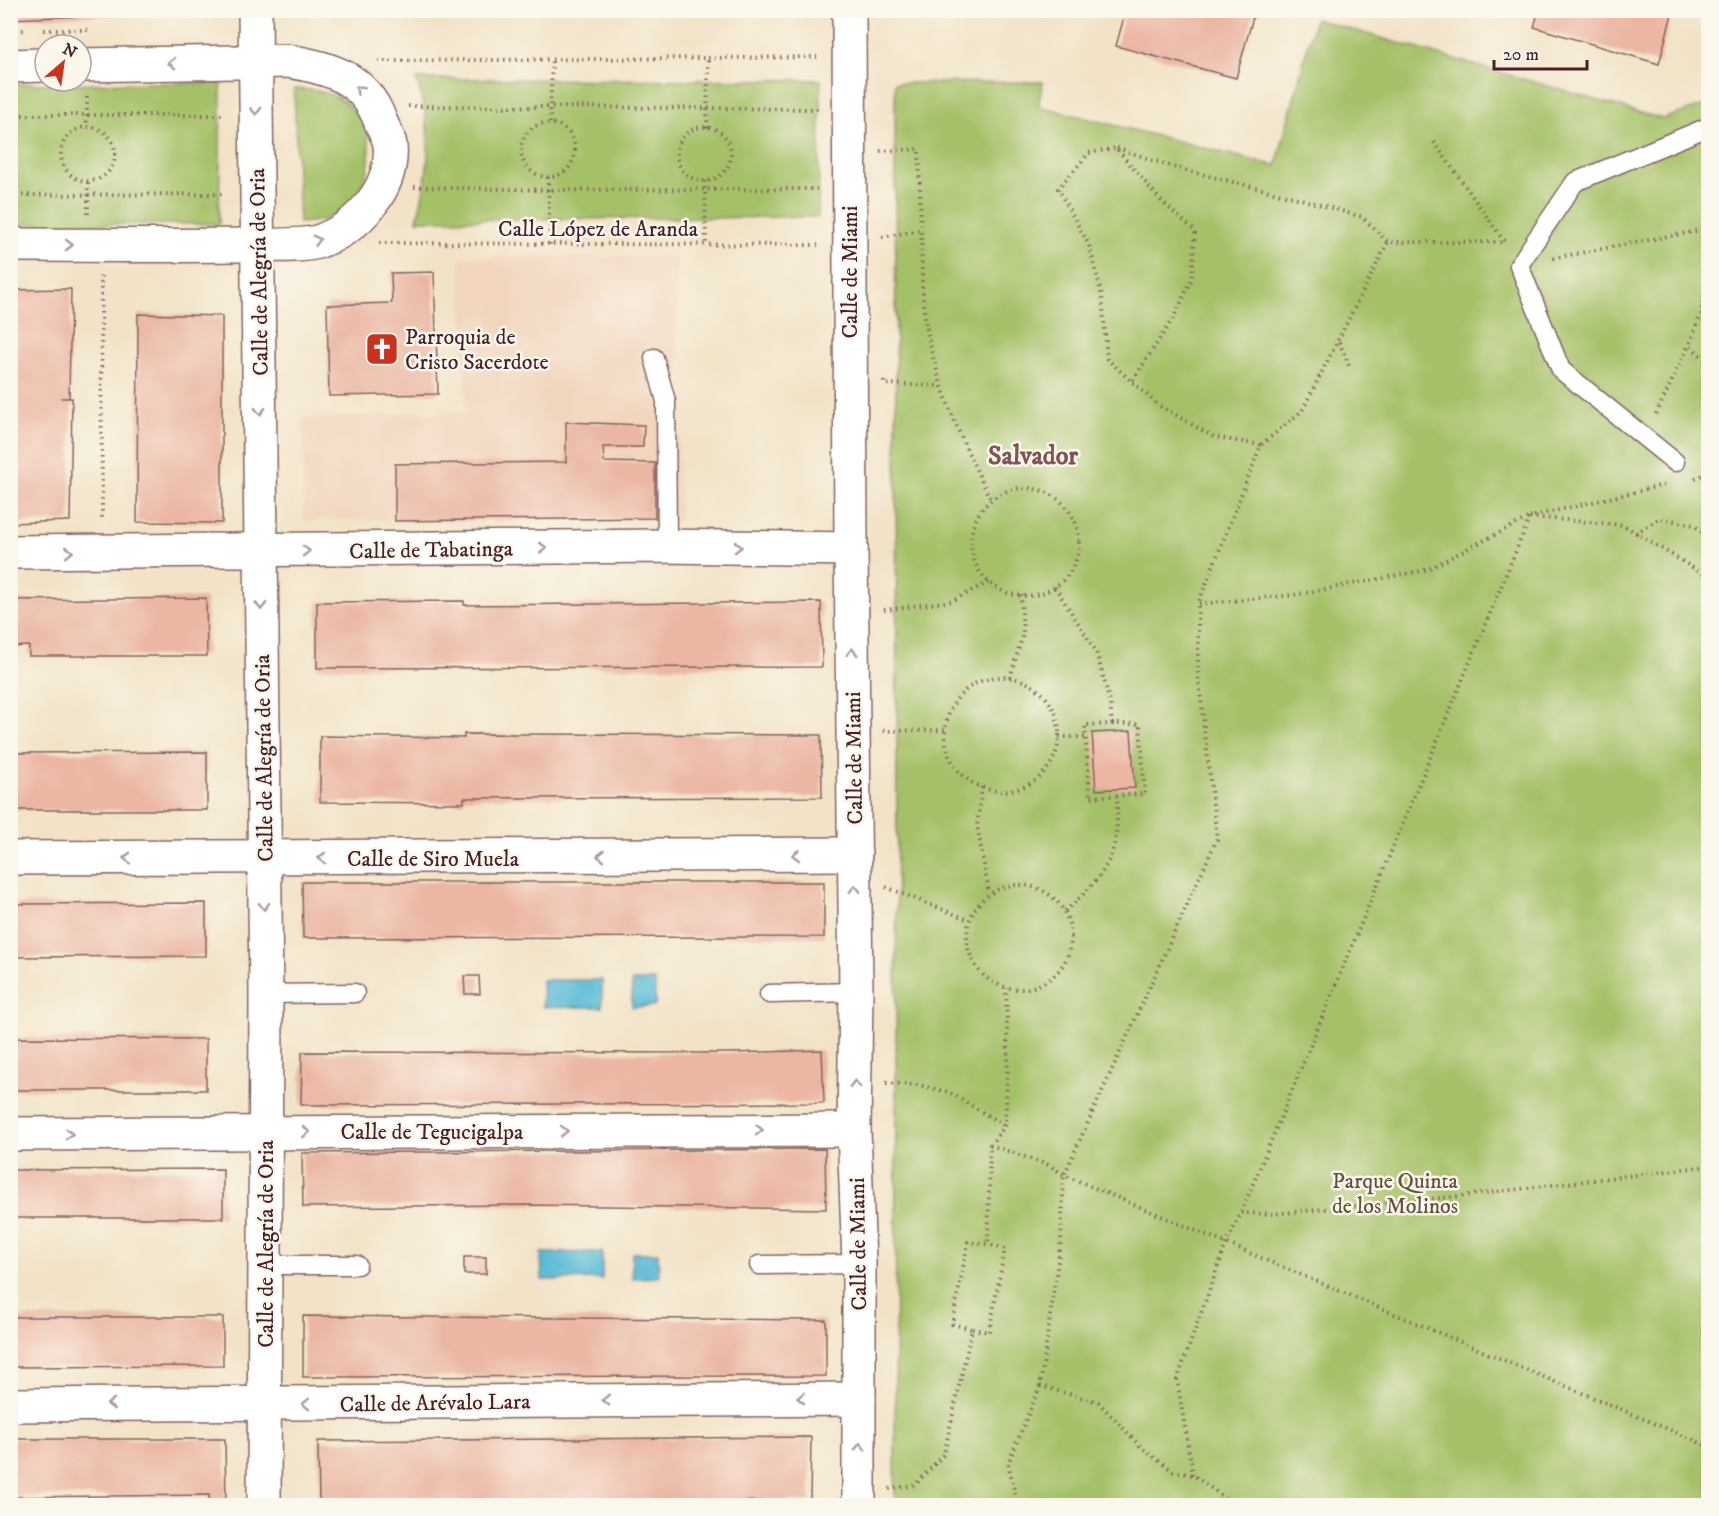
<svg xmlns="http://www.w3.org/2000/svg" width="1719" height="1516" font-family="'IM FELL DW Pica',serif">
<rect width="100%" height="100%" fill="#fbf7ec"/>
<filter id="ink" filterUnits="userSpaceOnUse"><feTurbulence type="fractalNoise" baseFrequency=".0167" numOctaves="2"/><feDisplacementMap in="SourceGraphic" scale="12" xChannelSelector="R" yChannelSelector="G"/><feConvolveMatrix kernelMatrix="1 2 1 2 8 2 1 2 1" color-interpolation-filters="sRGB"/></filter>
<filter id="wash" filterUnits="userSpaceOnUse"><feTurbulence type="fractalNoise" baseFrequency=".008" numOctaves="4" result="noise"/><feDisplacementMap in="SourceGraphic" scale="24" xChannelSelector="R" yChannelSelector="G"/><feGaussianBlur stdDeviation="1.35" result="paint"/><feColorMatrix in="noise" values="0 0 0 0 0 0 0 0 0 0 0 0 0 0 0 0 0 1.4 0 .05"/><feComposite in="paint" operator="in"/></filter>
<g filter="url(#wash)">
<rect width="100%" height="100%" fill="#f2e3c7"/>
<path fill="#f1d5bd" d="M676 256 680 520H303V418L466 411 460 257Z"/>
<g fill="#a5c168" stroke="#78704a" stroke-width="1.5">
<path d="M1315 19 1662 119 1708 104V1505H895L897 731 895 83 1043 82 1038 106 1276 166Z"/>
<path d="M416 79 821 80 818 217 417 220C430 168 434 131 416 79Z"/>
<path d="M221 83 219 224H11V84Z"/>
<path d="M294 89C308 89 321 90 335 96 388 123 377 204 322 220 315 222 307 222 299 223Z"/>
</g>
<g fill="#57bad6" stroke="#506c80" stroke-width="1.5">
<path d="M542 980H602V1007H543Z"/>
<path d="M632 981H655V1006L632 1007Z"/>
<path d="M602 1252V1279L542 1280 541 1253Z"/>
<path d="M632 1253H658L659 1277 632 1278Z"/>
</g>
<g id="blocks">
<g fill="#ebb6a2">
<path d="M10 10H188V12L10 19Z"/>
<path d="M1126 10H1255L1236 78 1116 46Z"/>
<path d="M1539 10H1673L1659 64 1534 27Z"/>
<path d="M434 272 438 394 329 396 327 305 392 303 391 273Z"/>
<path d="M71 289 69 398H61H72L70 521 10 523V290Z"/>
<path d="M138 314 222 316V523L137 522Z"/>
<path d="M566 422 644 425 643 447H603L604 462 655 463V518L395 521V464L566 462Z"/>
<path d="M206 598 207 656H29V646L10 647V600Z"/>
<path d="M464 601V605L821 602 822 667 317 668V602Z"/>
<path d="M1131 731 1135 788 1096 790 1092 733Z"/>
<path d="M464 734 821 735 822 797 464 798V803L320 802V736L464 738Z"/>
<path d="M207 752V810H10V753Z"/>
<path d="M302 882H824V937L303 938Z"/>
<path d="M206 903V956L10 957V904Z"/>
<path d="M464 976H479L480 994H465Z"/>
<path d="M10 1038 206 1039V1090H10Z"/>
<path d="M822 1050 824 1103 301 1105 302 1052 729 1053Z"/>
<path d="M825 1149 826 1209 530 1205 303 1207 302 1153Z"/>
<path d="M223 1169V1218H10V1170Z"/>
<rect x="464" y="1257" width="22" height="17"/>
<path d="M303 1316 826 1320V1376L303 1377Z"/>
<path d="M10 1317H223V1366L10 1367Z"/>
<path d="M811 1437 810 1501 319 1504 318 1441Z"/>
<path d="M10 1439H225L226 1506H210L209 1495 10 1497Z"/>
</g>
</g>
</g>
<g filter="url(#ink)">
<use href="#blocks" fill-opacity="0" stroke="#856462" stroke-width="1.5"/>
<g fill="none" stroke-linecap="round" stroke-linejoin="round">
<defs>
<g id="lane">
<path d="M654 358 666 401 667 546"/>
<path d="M1675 462 1561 370 1519 265 1575 182 1708 127"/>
<path d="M266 994 355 993"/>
<path d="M769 994 856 992"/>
<path d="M265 1265H357"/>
<path d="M759 1265 859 1264"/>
</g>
<g id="street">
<path d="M255 10 266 994 264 1506"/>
<path d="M849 10 851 549 856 992 854 1130 859 1264V1506"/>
<path d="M10 66 45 65"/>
<path d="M10 245C86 245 162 246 238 245 259 244 302 248 320 241 358 228 394 188 390 145 389 137 383 128 380 120 364 77 328 67 287 61L81 65"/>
<path d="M10 552 667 546 851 549"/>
<path d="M10 858 855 854"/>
<path d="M10 1134 854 1130"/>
<path d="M10 1405 859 1399"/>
</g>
</defs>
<use href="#lane" stroke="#856462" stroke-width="21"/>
<use href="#street" stroke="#856462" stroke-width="36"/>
<g stroke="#856462" stroke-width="4" stroke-dasharray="1.5 4.5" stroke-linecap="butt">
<path d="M44 30H88"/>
<path d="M10 31 25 30"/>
<path d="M378 61 817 57"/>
<path d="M87 97V127"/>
<path d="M408 106 818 109"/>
<path d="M10 115H226"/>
<path d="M550 123 552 59"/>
<circle cx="548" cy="150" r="27"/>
<circle cx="88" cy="154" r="27"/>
<circle cx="704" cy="154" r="27"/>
<path d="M707 128 708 58"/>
<path d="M1434 142 1504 241"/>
<path d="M1117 148 1173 167 1301 199 1362 217 1388 242"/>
<path d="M880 151 919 149 921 230"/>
<path d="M548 177 550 245"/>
<path d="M705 181 706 245"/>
<path d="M414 187 549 190 817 189"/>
<path d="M10 195 226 194"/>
<path d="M88 214V181"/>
<path d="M1708 229V256"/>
<path d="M882 237 921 230C922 256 921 283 924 309 932 377 961 439 991 500"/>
<path d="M379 243 818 245"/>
<path d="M1553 258 1708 229"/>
<path d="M1708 266 1701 314 1689 345 1708 362"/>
<path d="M101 276 102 520"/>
<path d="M1339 342 1350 367"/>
<path d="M1133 380 1174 317 1192 279 1195 231 1162 202 1116 148 1089 153 1058 189 1089 245 1102 296 1107 359 1158 405 1214 437 1261 445"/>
<path d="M884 381V384L941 386"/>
<path d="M1656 414 1689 345"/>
<path d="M1695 478 1708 474"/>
<circle cx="1025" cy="542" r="54"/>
<path d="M1534 516 1664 485"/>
<path d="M1530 517 1623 525 1708 577"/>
<path d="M1636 533 1660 518 1694 525 1708 538"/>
<path d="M1055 587 1096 651 1110 702 1112 724 1085 725 1090 797 1145 794 1140 724H1112"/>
<path d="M884 610 952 601 989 582"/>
<circle cx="1002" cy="734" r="57"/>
<path d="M1010 678 1023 634 1021 595"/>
<path d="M883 731 945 730"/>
<path d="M1059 737H1085"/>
<path d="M982 787 977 825 989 893"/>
<circle cx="1019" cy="937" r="52"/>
<path d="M886 887 969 920"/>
<path d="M1065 911C1109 872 1119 856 1117 796"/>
<path d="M886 1083 917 1085 949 1092 1005 1126"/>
<path d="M990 1145 1049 1165 1064 1175 1708 1446"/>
<path d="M1241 1213 1272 1214 1462 1196 1708 1166"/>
<path d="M972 1329 989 1332 1005 1249 988 1244"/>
<path d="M1040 1386 1098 1402 1143 1449 1173 1471 1193 1475 1236 1506"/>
<path d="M1193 1475 1177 1380 1226 1244 1241 1213 1530 517 1426 570 1294 595 1198 604 1261 445 1302 411 1388 242H1505"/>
<path d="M889 1489 915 1485 944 1454 972 1329 952 1324 968 1242 988 1244 990 1145 1005 1126 1008 1060 1006 988"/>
<path d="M1018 1506 1008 1463 1040 1386 1061 1241 1064 1175 1217 839 1198 673V604"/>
</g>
<use href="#lane" stroke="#fff" stroke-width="18"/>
<use href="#street" stroke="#fff" stroke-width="33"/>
</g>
<defs><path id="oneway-chevron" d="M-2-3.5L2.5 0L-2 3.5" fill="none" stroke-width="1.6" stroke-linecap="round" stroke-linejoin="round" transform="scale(1.5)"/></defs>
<g stroke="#ae9aa0">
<use href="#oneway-chevron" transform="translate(172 63) rotate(179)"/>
<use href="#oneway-chevron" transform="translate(359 89) rotate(-136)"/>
<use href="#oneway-chevron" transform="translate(256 111) rotate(88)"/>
<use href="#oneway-chevron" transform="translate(317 240) rotate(-15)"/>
<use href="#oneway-chevron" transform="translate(69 245)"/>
<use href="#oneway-chevron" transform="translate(260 411) rotate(90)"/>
<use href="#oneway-chevron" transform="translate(738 547) rotate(1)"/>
<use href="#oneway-chevron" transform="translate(543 548) rotate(-1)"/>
<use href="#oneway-chevron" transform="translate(306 551) rotate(-1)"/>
<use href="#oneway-chevron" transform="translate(69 552)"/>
<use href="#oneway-chevron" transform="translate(261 606) rotate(90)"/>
<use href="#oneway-chevron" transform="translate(852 652) rotate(-91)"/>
<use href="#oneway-chevron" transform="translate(796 855) rotate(180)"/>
<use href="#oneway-chevron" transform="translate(601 856) rotate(180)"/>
<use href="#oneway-chevron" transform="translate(127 858) rotate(-180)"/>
<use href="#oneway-chevron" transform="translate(322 858) rotate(180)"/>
<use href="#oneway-chevron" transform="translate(855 889) rotate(-91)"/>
<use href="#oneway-chevron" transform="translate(264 906) rotate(89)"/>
<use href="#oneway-chevron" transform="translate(855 1084) rotate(-89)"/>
<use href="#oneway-chevron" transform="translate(759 1130)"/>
<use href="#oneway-chevron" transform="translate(564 1131)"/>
<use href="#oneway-chevron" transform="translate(306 1132)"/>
<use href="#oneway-chevron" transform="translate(69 1134)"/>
<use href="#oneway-chevron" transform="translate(801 1398) rotate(179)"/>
<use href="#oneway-chevron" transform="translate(606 1400) rotate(179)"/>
<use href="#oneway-chevron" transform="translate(111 1404) rotate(180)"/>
<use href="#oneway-chevron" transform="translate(306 1404) rotate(179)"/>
<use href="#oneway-chevron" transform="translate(860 1447) rotate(-89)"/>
</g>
</g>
<defs>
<symbol id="church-square" viewBox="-11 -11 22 22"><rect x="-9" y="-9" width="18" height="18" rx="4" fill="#c8321e" stroke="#fbf7ec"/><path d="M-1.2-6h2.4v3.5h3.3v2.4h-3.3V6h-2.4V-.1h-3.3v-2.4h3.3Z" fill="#fff"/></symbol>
</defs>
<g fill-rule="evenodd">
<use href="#church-square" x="363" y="330" width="38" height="38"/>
</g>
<g text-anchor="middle" stroke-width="5" stroke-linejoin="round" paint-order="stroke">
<g font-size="22" fill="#4a1f2b" stroke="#fbf7ec">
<text x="598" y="236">Calle López de Aranda</text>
<text transform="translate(258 272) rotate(-91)" y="8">Calle de Alegría de Oria</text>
<text transform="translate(849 272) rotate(-90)" y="8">Calle de Miami</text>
<text transform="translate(431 549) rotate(-1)" y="8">Calle de Tabatinga</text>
<text transform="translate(263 758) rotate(-91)" y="8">Calle de Alegría de Oria</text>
<text transform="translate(853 758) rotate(-91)" y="8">Calle de Miami</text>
<text x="433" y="866">Calle de Siro Muela</text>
<text x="432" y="1139">Calle de Tegucigalpa</text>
<text transform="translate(265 1244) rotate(-90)" y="8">Calle de Alegría de Oria</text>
<text transform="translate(857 1244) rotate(-91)" y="8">Calle de Miami</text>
<text transform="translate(435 1402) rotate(-1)" y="8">Calle de Arévalo Lara</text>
</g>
<g font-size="22" fill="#4a1f2b" stroke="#fbf7ec" text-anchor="start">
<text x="405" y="344">Parroquia de<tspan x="405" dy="25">Cristo Sacerdote</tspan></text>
</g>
<g font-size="22" fill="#65503d" stroke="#fbf7ec">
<text x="1395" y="1188">Parque Quinta<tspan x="1395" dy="25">de los Molinos</tspan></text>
</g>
<g font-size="26" font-weight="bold" fill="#825455" stroke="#fbf7ec">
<text x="1033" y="464">Salvador</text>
</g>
</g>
<rect width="1719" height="1516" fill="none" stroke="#fbf7ec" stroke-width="36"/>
<g transform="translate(63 63) rotate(29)"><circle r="28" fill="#fbf7ec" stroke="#b4a19f" stroke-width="1.5"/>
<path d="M0-4.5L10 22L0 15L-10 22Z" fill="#c8321e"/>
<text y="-9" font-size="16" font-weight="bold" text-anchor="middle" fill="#4a1f2b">N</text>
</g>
<path d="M1494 60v9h93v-9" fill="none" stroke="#4a1f2b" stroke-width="3"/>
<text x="1503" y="60" font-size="18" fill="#4a1f2b" stroke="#fbf7ec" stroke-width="4.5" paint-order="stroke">20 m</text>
</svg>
